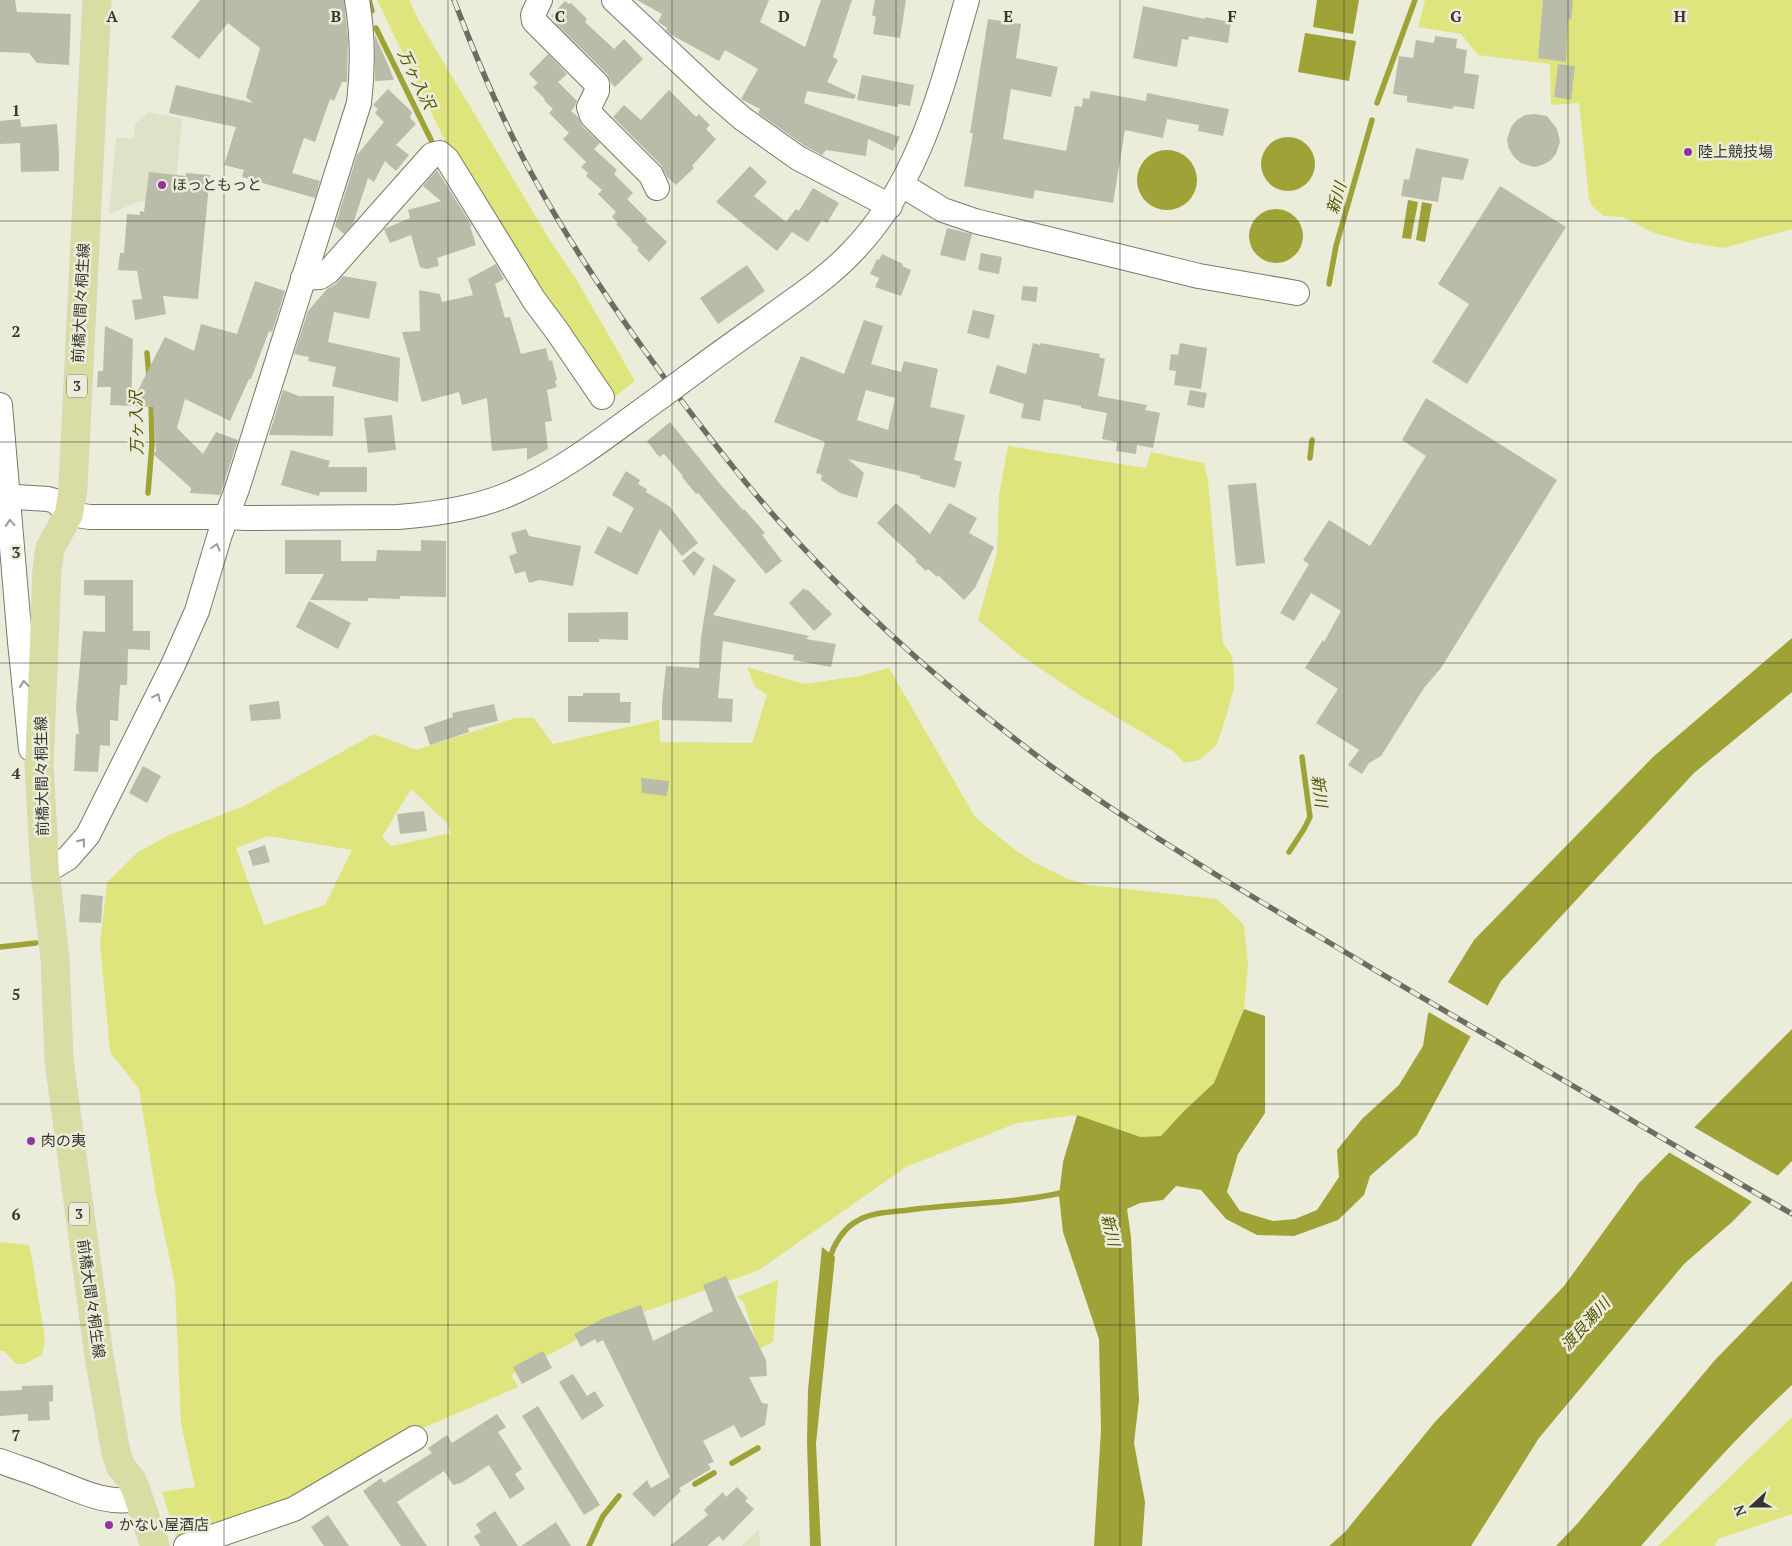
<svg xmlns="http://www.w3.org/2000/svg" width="1792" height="1546" font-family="'PT Serif','Noto Sans JP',serif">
<rect width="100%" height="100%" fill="#ebedda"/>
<g fill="#e0e2c8">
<path d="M149 112 182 119 174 205 141 201 109 214 116 138H134L135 124Z"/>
<path d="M759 1528 760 1546H742Z"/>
</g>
<g fill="#dfe57d" fill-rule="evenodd">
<path d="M377 0H409L419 21 481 125 551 242 575 277 635 381 613 398 534 289 448 147Z"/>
<path d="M1425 0H1792V229L1724 248 1691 243 1654 233 1623 217 1604 216 1592 206 1589 199 1579 103 1551 105 1550 64 1478 55 1461 34 1418 27Z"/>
<path d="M1008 446 1146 468 1151 452 1204 463 1208 480 1223 643 1232 656 1234 674V688L1227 714 1217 744 1200 760 1184 763 1173 751 1081 696 1017 653 978 620 997 553 999 495Z"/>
<path d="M747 667 804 684 859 676 889 668 975 817 1014 849 1033 862 1052 871 1068 879 1089 885 1217 899 1244 925 1248 964 1244 1009 1214 1083 1184 1111 1161 1136 1142 1137 1077 1115 1017 1123 906 1167 759 1270 664 1305 608 1323 511 1375 518 1387 400 1438 292 1501 177 1539 162 1492 195 1487 181 1424 175 1285 156 1194 139 1089 110 1052 100 943 107 882 138 852 169 835 244 806 374 734 416 750 515 718H534L553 744 659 720 660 742 752 743 767 695 755 687ZM411 789 446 822 451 833 391 846 382 837ZM268 836 352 850 325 905 264 925 236 848Z"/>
<path d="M0 1242 29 1245 32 1258 45 1339 42 1355 24 1364H16L4 1351H0Z"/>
<path d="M778 1280 773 1342 759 1349 743 1301 736 1297Z"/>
<path d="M1792 1417V1514L1718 1539 1715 1546H1658Z"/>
</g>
<g fill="#9fa237">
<path d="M1317 0H1359L1353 34 1313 27Z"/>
<path d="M1305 33 1356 41 1349 81 1298 72Z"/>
<circle cx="1288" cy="164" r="27"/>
<circle cx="1167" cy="180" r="30"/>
<path d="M1408 200 1418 202 1411 239 1402 238Z"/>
<path d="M1422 202 1432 204 1425 242 1416 240Z"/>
<circle cx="1276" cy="236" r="27"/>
<path d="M1792 638V692L1694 773 1501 981 1417 1135 1370 1176 1364 1195 1338 1220 1294 1236 1257 1235 1226 1219 1201 1190 1176 1186 1163 1200 1140 1203 1127 1209 1131 1237 1139 1400 1134 1443 1145 1502 1142 1546H1094L1101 1430 1099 1339 1063 1232 1059 1196 1063 1162 1077 1115 1141 1137 1161 1136 1184 1111 1214 1083 1244 1009 1265 1016V1113L1238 1154 1227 1192 1240 1211 1273 1221 1295 1219 1317 1210 1339 1177 1337 1150 1362 1119 1399 1085 1423 1046 1428 1014 1474 940 1653 757Z"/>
<path d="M1792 1029V1161L1732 1222 1684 1264 1539 1438 1471 1546H1329L1345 1532 1435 1422 1564 1286 1639 1183Z"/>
<path d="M822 1247 835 1257 816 1444 821 1546H810L807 1441 808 1390Z"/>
<path d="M1792 1281V1385C1738 1435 1689 1491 1641 1546H1556L1577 1524 1715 1360Z"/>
</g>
<g fill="#ebedda">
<path d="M1446 981 1490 1007 1473 1038 1427 1011Z"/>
<path d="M1692 1126 1780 1177 1754 1203 1667 1151Z"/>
</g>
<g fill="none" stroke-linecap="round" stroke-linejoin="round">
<g stroke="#9fa237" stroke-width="5.5">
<path d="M369 0 372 11"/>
<path d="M376 28 432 142"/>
<path d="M1377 103 1415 0"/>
<path d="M1329 284 1336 246 1372 120"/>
<path d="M147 353 149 376"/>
<path d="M1310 458 1312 440"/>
<path d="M148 493 152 444 151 400"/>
<path d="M1289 852 1304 829 1310 817 1302 757"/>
<path d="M0 947 36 943"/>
<path d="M830 1260C832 1246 844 1228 857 1221 872 1212 892 1212 909 1210 961 1203 1014 1204 1065 1192"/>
<path d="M732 1463 758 1448"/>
<path d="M695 1484 714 1473"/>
<path d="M589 1546 603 1516 619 1496"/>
</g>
</g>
<g fill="#babcaa" fill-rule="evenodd">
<path d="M0 0H15L17 12 71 14 69 65 37 63 29 53 0 52Z"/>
<path d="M200 0H344L348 39 347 82H342L334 101 330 99 315 142 304 138 292 173 320 181 315 198 242 177 244 170 224 165 236 127 169 113 176 85 253 103 246 97 260 48 228 23 199 59 171 37Z"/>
<path d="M637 0H769L760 22 805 47 821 0H852L833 57 838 60 827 82 856 95 854 99 807 91 804 103 900 137 893 151 868 139 866 156 826 150 822 155 805 146 758 113 760 109 741 99 758 69 725 50 719 61 670 34 666 30 667 28 658 22 662 14Z"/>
<path d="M875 0H906L900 38 873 34 876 17 872 15Z"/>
<path d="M1543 0H1573L1571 20 1568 19 1566 62 1538 58Z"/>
<path d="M565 1 569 4 571 3 587 19 585 22 614 49 624 39 643 59 615 87 611 83 607 74 555 23 557 22 551 16Z"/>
<path d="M1143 6 1205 19V17L1231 22 1228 43 1189 36 1188 40 1182 39 1177 67 1133 58Z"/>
<path d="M988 19 1021 24 1016 58 1058 67 1051 97 1011 89 1003 139 1066 151 1075 106 1082 107 1083 98 1089 99 1091 91 1146 101 1147 93 1229 109 1223 136 1198 131 1199 125 1167 119 1163 138 1125 130 1113 203 1035 190 1033 199 964 186 973 133H970Z"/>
<path d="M375 35 389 67 394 80 375 81Z"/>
<path d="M1435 36 1457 39 1456 48 1467 50 1464 73 1479 75 1474 109 1454 106 1452 109 1407 102V96L1393 94 1399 56 1413 58 1416 40 1434 43Z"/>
<path d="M548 54 567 74 558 82 577 101 575 106 571 111 578 117 582 126 600 143 594 149 617 170 614 174 633 193 627 199 647 219 645 221 667 242 649 262 637 250 639 248 631 241 632 240 616 224 618 223 612 217 616 212 598 194 602 190 586 176 588 173 581 167 586 162 563 139 569 133 549 113 553 109 544 100 545 99 533 87 538 83 529 74Z"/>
<path d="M1558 64 1575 66 1571 100 1554 97Z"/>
<path d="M862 75 914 85 910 106 898 104V107L857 100Z"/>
<path d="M388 89 412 112 410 118 416 124 396 145 409 155 396 171 385 161 374 182 368 178 353 224 344 234 335 226 357 155 384 122 375 113 378 109 373 105Z"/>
<path d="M669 90 696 117 699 114 710 125 706 129 716 139 692 166 694 168 676 185 667 177 661 165 613 117 624 105 641 120Z"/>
<path d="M1535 114 1547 116 1557 129 1560 142 1556 154 1550 161 1542 165 1534 167 1521 163 1514 157 1509 149 1507 140 1511 127 1517 120 1525 115Z"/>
<path d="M20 119 21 127 57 124 59 153V171L21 172 20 143 0 144V121Z"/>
<path d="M1416 148 1469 159 1463 180 1442 177 1438 202 1401 196 1404 179 1409 180Z"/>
<path d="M750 166 767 182 754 196 786 222 796 209 799 211 813 188 839 203 827 223 822 220 808 242 792 232 777 251 716 202Z"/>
<path d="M437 170 472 226H470L476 245 437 258 439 266 426 269 420 267 411 235 390 243 384 229 410 218 408 210 441 201 423 186Z"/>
<path d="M149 172 186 176V173L210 175 198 299 163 296 166 314 135 320 132 300 142 299 137 271 118 270 120 253H124L127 214 140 215V211L144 212Z"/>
<path d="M1500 186 1566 227 1467 384 1432 362 1469 304 1438 284Z"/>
<path d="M947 228 972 234 965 261 940 255Z"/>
<path d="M981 253 1002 257 999 274 978 270Z"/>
<path d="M882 254 903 264 902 266 911 270 901 296 875 287 879 278 870 274 877 259 879 260Z"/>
<path d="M496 264 504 279 495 284 505 318 510 317 521 354 546 348 549 361 552 360 557 380 555 381 557 387 547 390 552 421 545 422 548 449 527 460V448L492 451 487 398 462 405 459 392 422 402 402 332 420 331 419 290 440 294 442 302 473 295 468 279Z"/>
<path d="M747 265 765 291 718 324 700 298Z"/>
<path d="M343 276 377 282 369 319 334 312 328 342 400 358 398 402 332 386 336 367 308 361 309 357 294 354 308 311 327 289 336 284Z"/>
<path d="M255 281 285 291 272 332 269 331 251 379H249L230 421 185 399 177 428 203 454 216 432 238 440 220 495 190 493 191 488 153 454 156 451 153 407 110 405 111 387H97L98 371H103L105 326 133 339 131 404 165 337 194 351 201 324 237 334Z"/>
<path d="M1023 286 1038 287 1036 302 1021 300Z"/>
<path d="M973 310 995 315 989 339 967 333Z"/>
<path d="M864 320 883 326 871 364 901 372 904 361 938 369 930 407 965 415 954 460 962 462 955 488 919 478 921 476 848 459 864 473 857 498 840 493 821 480 822 475 816 473 825 442 774 422 801 356 844 374ZM866 390 895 398 888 430 857 420Z"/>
<path d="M1033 343 1040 345 1041 343 1100 354 1099 357 1105 359 1098 396 1147 405 1145 410 1160 413 1153 448 1137 445 1136 454 1116 451 1117 442 1102 439 1107 413 1081 408V406L1044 399 1040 421 1021 418 1024 404 989 393 997 365 1026 374Z"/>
<path d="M1180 343 1207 348 1201 389 1174 385 1176 371 1169 370 1171 354 1178 355Z"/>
<path d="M283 390 299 396H334L333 436 269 435Z"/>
<path d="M1190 390 1207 393 1204 408 1187 405Z"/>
<path d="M1426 398 1557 480 1441 668 1424 688 1381 756 1369 763 1362 774 1348 765 1359 750 1316 723 1338 689 1305 668 1323 640 1324 642 1341 611 1311 593 1294 621 1280 613 1309 564 1303 560 1329 520 1370 546 1426 456 1402 440Z"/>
<path d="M392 415 396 450 368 453 364 418Z"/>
<path d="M670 422 720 484 743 510 744 509 765 533 762 535 782 561 766 574 698 493 696 494 682 477 683 476 664 454 659 457 647 441Z"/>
<path d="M291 450 330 461 328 467H367V492H320L319 496 281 485Z"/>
<path d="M626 471 640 480 638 484 647 489 646 492 669 506 698 543 682 556 660 529 637 575 594 553 608 526 621 533 634 508 612 495Z"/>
<path d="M1256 483 1265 563 1236 566 1228 485Z"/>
<path d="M896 503 930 534 949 503 977 518 969 533 994 547 975 588 964 600 938 575 937 577 928 569 926 571 915 561 917 560 877 523Z"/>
<path d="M526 529 529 536 581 546 573 586 540 580 529 583 525 571 515 574 509 556 517 553 511 533Z"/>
<path d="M285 540H341V561H376L377 550 421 551V540L446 541V597L400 596V599L368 598V601L310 600 324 574H285Z"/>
<path d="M694 551 705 559 694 576 682 561Z"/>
<path d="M713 564 736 580 713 615 809 636 806 639 836 644 831 667 793 660 794 655 723 641 718 698 733 699 732 722 662 720V703L666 666 699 668 701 637Z"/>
<path d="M84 580H133V631H150V650L128 649 127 685H120L118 721 110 720V746L100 745 98 772 74 771 76 734H79L76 707 83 631 105 632V596L84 595Z"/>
<path d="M804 588 806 591 807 589 832 614 814 631 789 603Z"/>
<path d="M309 601 351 623 338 649 296 627Z"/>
<path d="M628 612V640L599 639V642H568V613Z"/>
<path d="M583 693H620V702H631L630 723 568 722V696H583Z"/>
<path d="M279 701 281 719 251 721 249 705Z"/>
<path d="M494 704 498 721 468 728 469 732 430 745 424 727 453 717 452 713Z"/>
<path d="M143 766 161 776 147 803 129 793Z"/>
<path d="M641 778 669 781 667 796 642 793Z"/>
<path d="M424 811 427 831 400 834 397 814Z"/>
<path d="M265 845 270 862 253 866 248 851Z"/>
<path d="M81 894 103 896 101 923 79 922Z"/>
<path d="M726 1276 738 1304 766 1360 767 1376 749 1377 762 1403 768 1404 765 1425 741 1438 734 1425 703 1441 714 1462 708 1464 711 1469 679 1488 681 1491 654 1517 632 1494 647 1480 651 1488 670 1477 603 1340 597 1343 595 1339 581 1347 574 1334 604 1318 641 1305 653 1341 713 1311 703 1285Z"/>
<path d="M543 1351 552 1368 522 1384 513 1367Z"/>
<path d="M573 1374 587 1396 595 1391 604 1406 582 1420 559 1382Z"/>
<path d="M53 1385V1401L49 1402 50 1420 28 1421V1414L0 1416V1391L22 1390V1386Z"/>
<path d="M538 1406 600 1505 584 1515 522 1416Z"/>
<path d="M497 1414 506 1427 498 1432 522 1469 515 1474 525 1489 510 1499 489 1465 461 1483 453 1485 444 1471 397 1502 427 1546H401L363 1491 381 1478 384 1483 432 1453 428 1448 447 1435 452 1443Z"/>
<path d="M737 1487 748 1498 745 1501 754 1509 723 1541 719 1536 707 1546H670L708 1515 704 1510 723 1492 726 1497Z"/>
<path d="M495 1511 518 1546H480L474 1536 481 1532 476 1524Z"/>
<path d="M328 1515 349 1546H324L311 1527Z"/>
<path d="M556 1522 571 1546H521Z"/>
</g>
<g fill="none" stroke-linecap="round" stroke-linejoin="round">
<defs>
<g id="minor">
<path d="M540 0 533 15 534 21 597 84V91L589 107 592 116 651 175 657 188"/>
<path d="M614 0 714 94 743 119 798 158 890 206"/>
<path d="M902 185 943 210 975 221 1199 276 1297 293"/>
<path d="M303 278 320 277 328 272 432 155 440 153 447 159 534 300 557 331 602 397"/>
<path d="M697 370C725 349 754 329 783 308 807 291 831 274 851 253 919 184 941 90 967 0"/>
<path d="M0 405 20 642 31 749"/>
<path d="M0 496 48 499 55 501 69 514 90 517H227L245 518 398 517C438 514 480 508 516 491 568 468 613 431 659 398"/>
<path d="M45 872 68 858 88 835 173 665 197 611 220 534 237 489 359 103C363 69 363 34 357 0"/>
<path d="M0 1461C15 1467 30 1471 44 1477 75 1488 104 1506 138 1499"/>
<path d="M186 1546 294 1509 415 1438"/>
</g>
<path id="major" d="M97 0 73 487 69 514 50 548 47 570 39 766 45 872 55 958 59 1060 99 1356 116 1453 121 1467 131 1479 135 1488 155 1546"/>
</defs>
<use href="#minor" stroke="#787a69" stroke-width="26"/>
<use href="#major" stroke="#d3d3d1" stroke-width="29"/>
<use href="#minor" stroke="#fff" stroke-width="24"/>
<use href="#major" stroke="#dadda3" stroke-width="28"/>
<defs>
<path id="rail" d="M454 0C477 60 502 121 534 178 568 240 608 300 650 358 690 413 731 467 776 518 848 599 929 673 1015 739 1081 791 1152 835 1223 879 1274 909 1324 940 1375 970 1514 1051 1653 1133 1792 1214"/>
</defs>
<use href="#rail" stroke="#6c6d63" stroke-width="5.5"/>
<use href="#rail" stroke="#ebedda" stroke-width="4" stroke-dasharray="11" stroke-linecap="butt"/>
<defs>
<path id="minor-bridge" d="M659 398 697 370"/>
</defs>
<use href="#minor-bridge" stroke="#787a69" stroke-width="26" stroke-linecap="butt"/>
<use href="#minor-bridge" stroke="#fff" stroke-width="24"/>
</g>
<defs><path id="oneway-chevron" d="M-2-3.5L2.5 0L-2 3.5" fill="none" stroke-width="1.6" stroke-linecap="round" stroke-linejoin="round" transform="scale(1.25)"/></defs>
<g stroke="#9a9a97">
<use href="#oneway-chevron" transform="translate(10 523) rotate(-95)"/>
<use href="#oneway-chevron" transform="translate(216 547) rotate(-74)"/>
<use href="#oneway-chevron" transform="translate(24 684) rotate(-96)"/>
<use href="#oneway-chevron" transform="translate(157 697) rotate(-64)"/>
<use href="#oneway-chevron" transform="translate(82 842) rotate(-51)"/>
</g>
<path fill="none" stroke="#35362f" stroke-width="1" stroke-opacity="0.55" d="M224 0V1546M448 0V1546M672 0V1546M896 0V1546M1120 0V1546M1344 0V1546M1568 0V1546M0 221H1792M0 442H1792M0 663H1792M0 883H1792M0 1104H1792M0 1325H1792"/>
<g fill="#9035a0" stroke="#ebedda" stroke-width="2">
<circle cx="1688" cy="152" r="5"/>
<circle cx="162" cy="185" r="5"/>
<circle cx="31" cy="1141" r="5"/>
<circle cx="109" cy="1525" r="5"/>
</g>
<g text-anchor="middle" stroke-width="5" stroke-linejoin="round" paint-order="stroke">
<g fill="#ebedda" stroke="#6c6d62" stroke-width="1">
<rect x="67" y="374.5" width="20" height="23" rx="4"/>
<rect x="69" y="1202.5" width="20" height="23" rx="4"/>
</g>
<g font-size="14" font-weight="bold" fill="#35362f">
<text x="77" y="391">3</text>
<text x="79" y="1219">3</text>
</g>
<g font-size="15" fill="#35362f" stroke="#ebedda" text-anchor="start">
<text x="1698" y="157">陸上競技場</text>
<text x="172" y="190">ほっともっと</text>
<text x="41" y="1146">肉の夷</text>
<text x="119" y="1530">かない屋酒店</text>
</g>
<g font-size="15" fill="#35362f" stroke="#ebedda">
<text transform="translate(81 303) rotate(-87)" y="5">前橋大間々桐生線</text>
<text transform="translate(42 776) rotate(-91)" y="5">前橋大間々桐生線</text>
<text transform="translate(91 1299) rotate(82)" y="5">前橋大間々桐生線</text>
</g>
<g font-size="16" font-style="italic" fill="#545603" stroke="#ebedda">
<text transform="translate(417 79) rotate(64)" y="6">万ヶ入沢</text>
<text transform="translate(1336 198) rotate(-74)" y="6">新川</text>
<text transform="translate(136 423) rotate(-91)" y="6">万ヶ入沢</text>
<text transform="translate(1320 791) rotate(83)" y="6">新川</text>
<text transform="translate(1111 1230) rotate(77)" y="6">新川</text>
<text transform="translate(1585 1324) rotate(-48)" y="6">渡良瀬川</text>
</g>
</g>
<g font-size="16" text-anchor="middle" font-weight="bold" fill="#35362f" stroke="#ebedda" stroke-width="5" stroke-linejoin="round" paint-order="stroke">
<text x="112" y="22">A</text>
<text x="336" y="22">B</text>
<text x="560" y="22">C</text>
<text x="784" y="22">D</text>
<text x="1008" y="22">E</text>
<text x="1232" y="22">F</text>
<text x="1456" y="22">G</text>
<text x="1680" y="22">H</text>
<text x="16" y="116">1</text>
<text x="16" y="337">2</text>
<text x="16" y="558">3</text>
<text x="16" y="779">4</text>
<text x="16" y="1000">5</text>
<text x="16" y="1220">6</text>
<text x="16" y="1441">7</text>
</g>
<g transform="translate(1752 1506) rotate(249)" stroke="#ebedda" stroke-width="4" paint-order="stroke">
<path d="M0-4L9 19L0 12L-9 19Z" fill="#35362f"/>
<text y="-8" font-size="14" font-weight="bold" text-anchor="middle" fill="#35362f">N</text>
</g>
</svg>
